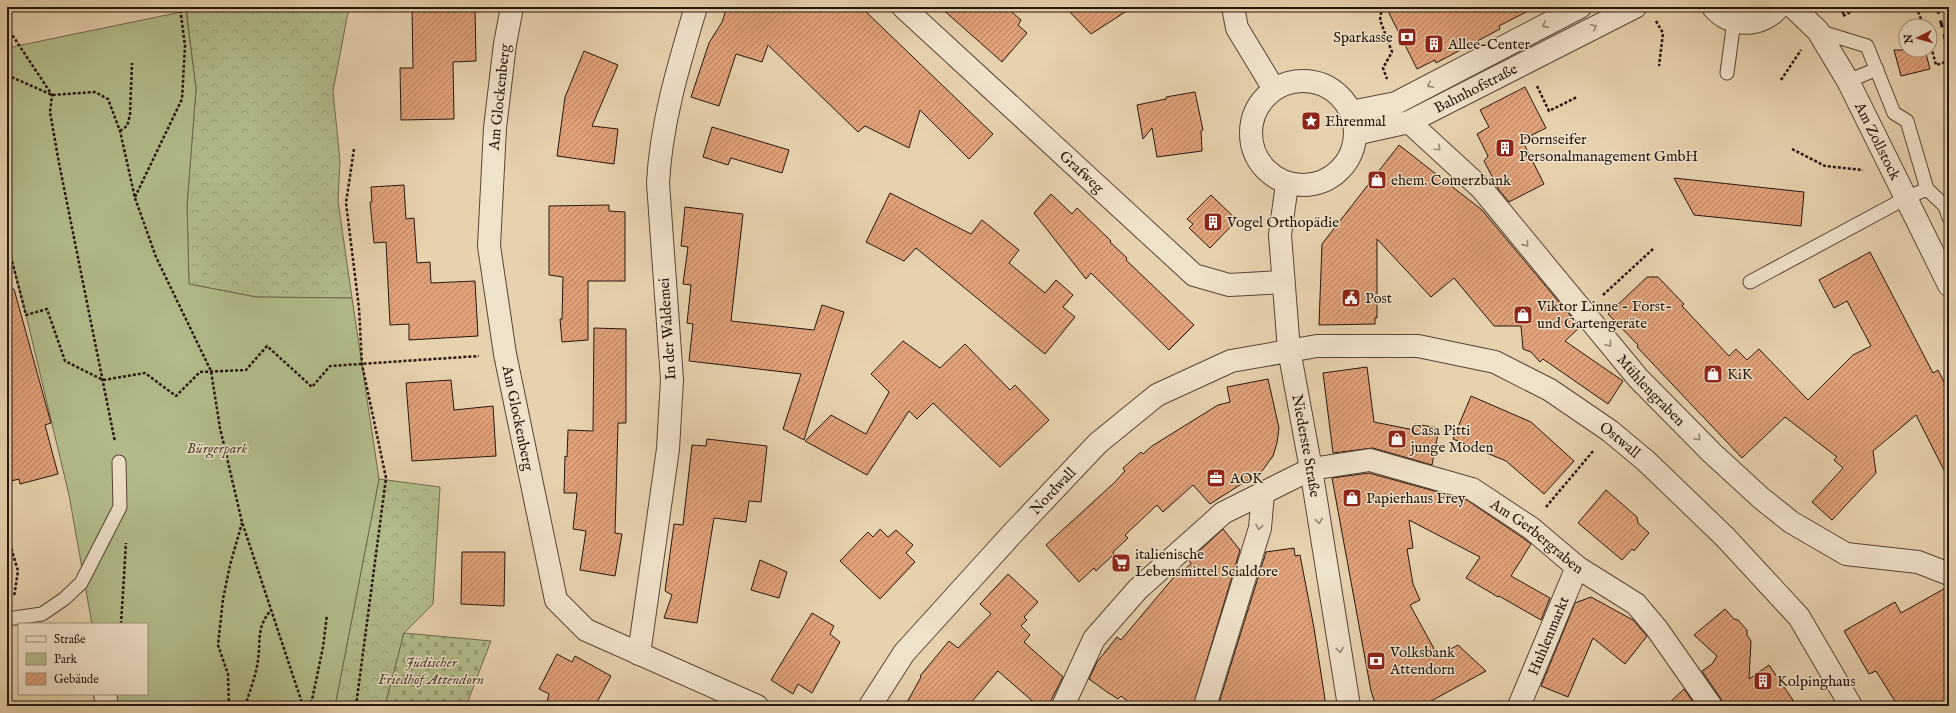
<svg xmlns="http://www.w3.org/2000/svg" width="1956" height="713" font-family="'IM FELL English',serif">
<defs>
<pattern id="forest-crowns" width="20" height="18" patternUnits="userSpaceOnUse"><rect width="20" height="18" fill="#b3bd8c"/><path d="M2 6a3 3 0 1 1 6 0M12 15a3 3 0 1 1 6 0" fill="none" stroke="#9aa278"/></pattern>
<pattern id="cemetery-stones" width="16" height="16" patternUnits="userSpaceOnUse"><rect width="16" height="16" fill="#b3bd8c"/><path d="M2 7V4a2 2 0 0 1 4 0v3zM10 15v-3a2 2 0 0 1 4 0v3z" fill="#9aa278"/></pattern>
<pattern id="building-hatch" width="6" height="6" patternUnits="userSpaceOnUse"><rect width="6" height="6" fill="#e1a179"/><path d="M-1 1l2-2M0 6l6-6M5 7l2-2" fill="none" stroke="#b68262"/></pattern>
</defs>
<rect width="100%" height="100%" fill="#e7d2ae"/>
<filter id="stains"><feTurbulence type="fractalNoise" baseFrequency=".005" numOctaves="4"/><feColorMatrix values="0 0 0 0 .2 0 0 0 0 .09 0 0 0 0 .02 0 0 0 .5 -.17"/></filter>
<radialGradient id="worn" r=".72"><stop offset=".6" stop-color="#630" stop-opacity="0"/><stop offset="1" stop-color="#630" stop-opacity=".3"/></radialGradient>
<g fill="url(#forest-crowns)" stroke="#6d6a4d">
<path d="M186 7H349L333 91 340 161 338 201 352 298 256 297 189 284 187 205 196 89Z"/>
<path d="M379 479 440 487 433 604 404 633 385 706H335Z"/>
</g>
<path fill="url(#cemetery-stones)" stroke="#6d6a4d" d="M404 633 491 641 466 706H385Z"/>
<path fill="#b3bd8c" stroke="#6d6a4d" d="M186 11 196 89 187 205 189 284 256 297 352 298 379 479 335 706H107L105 694H147V624H92L69 495 26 315 7 242V48Z"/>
<g fill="url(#building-hatch)" stroke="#27160e">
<path d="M412 7H475L476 61 453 62 454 119 401 120 400 68H413Z"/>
<path d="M727 7H861L993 134 969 159 920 110 909 148 865 126 858 132 768 45 762 62 736 54 719 106 691 97 709 43 722 22Z"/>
<path d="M940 7H1006L1021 20 1018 25 1027 33 1002 62Z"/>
<path d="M1065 7H1133L1091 34Z"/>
<path d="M1386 7H1536L1499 26 1500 29 1436 63 1435 60 1417 69Z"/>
<path d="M1894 50H1925L1930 69 1901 76Z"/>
<path d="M584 51 618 65 592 126 618 129 614 164 557 156 565 97Z"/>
<path d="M1525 87 1546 128 1522 140 1544 184 1509 202 1499 190 1484 161 1488 156 1477 134 1489 127 1480 110Z"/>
<path d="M1195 92 1203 130 1201 131 1202 151 1157 157 1152 128 1143 139 1137 105 1166 99V97Z"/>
<path d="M712 127 789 150 782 173 731 158 728 165 703 157Z"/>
<path d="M1399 145 1482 210 1580 327 1565 341 1623 381 1608 404 1543 359 1540 362 1531 352 1523 349 1521 326H1494L1454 278 1431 297 1377 239V318H1375V324L1319 325 1322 244Z"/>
<path d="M1674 178 1804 192 1801 226 1694 215Z"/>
<path d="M404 185 406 219 414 218 417 263 430 262 431 283 475 281 478 336 409 340V324L390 325 386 242 374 243 370 202H372L371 187Z"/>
<path d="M890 193 971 234 982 220 1019 250 1009 263 1045 293 1056 280 1073 295 1063 307 1075 317 1045 354 916 248 904 261 866 242Z"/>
<path d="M1051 194 1072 214 1077 208 1111 241 1110 242 1127 258 1126 260 1194 325 1169 350 1091 273 1086 279 1034 213Z"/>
<path d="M1211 195 1237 220 1210 248 1189 228 1193 224 1187 219Z"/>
<path d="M609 205V211L625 212V281H588V340L562 342 560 319H562L563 277 549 275V206Z"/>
<path d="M685 207 743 214 731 321 814 330 822 305 844 312 804 440 783 429 801 374 689 361 693 324 687 323 691 285 683 284 688 247 681 246Z"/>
<path d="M1870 252 1933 373 1938 370 1949 392V480L1916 415 1873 451 1876 473 1832 520 1812 502 1843 468 1834 460 1837 457 1785 417 1742 458 1637 347 1638 345 1608 314 1647 277H1658L1684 304 1682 306 1729 356 1736 349 1747 360 1759 349 1808 400 1853 355 1871 346 1847 301 1834 308 1819 280Z"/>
<path d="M14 289 51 423 45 425 58 474 20 484 19 479 7 482V290Z"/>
<path d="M594 328 626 329V423H618L615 533 622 534 615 576 580 570 586 531 573 529 577 493H564L565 456 567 457 568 430 593 431Z"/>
<path d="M903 341 940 368 965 344 1010 390 1015 385 1049 420 1000 467 933 403 917 419 909 411 867 475 805 441 831 415 866 434 889 392 871 374Z"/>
<path d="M1367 367 1374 422 1414 430 1415 424 1439 428 1432 465 1373 448 1333 453 1323 373Z"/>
<path d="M1268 379 1279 428 1277 443 1273 456 1262 471 1210 504 1193 485 1163 512 1157 505 1125 535 1128 538 1113 552 1114 554 1096 571 1094 568 1079 582 1046 545 1114 483 1125 471 1123 468 1141 452 1143 454 1152 446 1218 405 1230 402 1227 387Z"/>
<path d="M451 380 454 410 493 406 496 456 412 461 406 383Z"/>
<path d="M1471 396 1531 422 1574 461 1544 494 1506 461 1453 439Z"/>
<path d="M707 439 767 446 761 502 749 501 746 522 714 518 697 623 664 618 672 595 665 591 674 524 683 525 692 445 706 446Z"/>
<path d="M1369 473 1467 500 1523 538 1531 544 1511 576 1550 598 1541 620 1499 596 1498 597 1466 578 1480 557 1409 520 1413 548 1407 549 1413 584 1420 600 1410 605 1438 656 1458 645 1486 671 1422 706H1376L1371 691 1332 478Z"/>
<path d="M1606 490 1637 517 1638 523 1649 533 1634 551 1632 549 1622 560 1578 523Z"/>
<path d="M880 529 888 537 896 530 913 545 906 553 915 562 880 599 840 561 868 532 873 537Z"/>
<path d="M1223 529 1240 550 1193 706H1134L1121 696 1118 699 1107 692 1089 679 1097 662 1117 637 1121 640 1174 577 1191 564 1189 560Z"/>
<path d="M1294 548 1295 556 1300 555 1314 628 1326 706H1218L1266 552Z"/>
<path d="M462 552H505L504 606 461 604Z"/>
<path d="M760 560 787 572 779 598 751 590Z"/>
<path d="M1008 574 1038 602 1024 617 1027 620 1021 626 1030 635 1024 642 1063 677 1048 706H1038L998 671 968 706H905L921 677 920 676 949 641 958 648 991 614 980 604Z"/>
<path d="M1949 586V706H1898L1876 671 1869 674 1844 631 1895 602 1901 613Z"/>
<path d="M1591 597 1633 620 1647 636 1625 664 1593 638 1568 697 1541 686 1575 603Z"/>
<path d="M1725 609 1734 619 1738 620 1747 630V635L1751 641 1749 679 1769 665 1797 706H1723L1721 699 1702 671 1712 664 1717 656 1694 635Z"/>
<path d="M812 613 834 626 830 634 840 642 812 693 798 684 793 694 771 680Z"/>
<path d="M557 654 572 662 575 656 611 676 595 706H546L549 694 539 689Z"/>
<path d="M1684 689 1696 706H1666Z"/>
</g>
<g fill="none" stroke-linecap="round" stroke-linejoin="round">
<defs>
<g id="service">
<path d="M1818 31 1867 46 1894 113 1907 121 1927 189 1945 206 1949 218"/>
<path d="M1727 73 1734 21"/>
<path d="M1848 81 1877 69"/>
<path d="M1750 282 1906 198 1927 189"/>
<path d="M7 619 42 614 64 599 81 583 120 507 119 462"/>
</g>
<g id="minor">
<path id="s1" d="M512 7 505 44 495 128 489 246 505 354 556 600 586 630 757 706"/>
<path id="s2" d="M903 7 1194 275 1229 285 1283 282"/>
<path id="s3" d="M1409 122 1482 189 1638 378 1712 453 1761 498 1791 522 1846 554 1918 562 1949 574"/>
<path id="s4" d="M1287 184 1280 235 1289 350 1311 469 1349 706"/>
<path d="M639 654 668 449 672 380 658 183C661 123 679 64 696 7"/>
<path d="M105 694 107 706"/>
<path id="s5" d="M870 706 904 653 1011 535 1098 443 1157 395 1231 361 1317 346H1418L1495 362 1550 390 1610 431 1646 461 1725 537 1799 617 1851 706"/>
<path id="s6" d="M1063 706 1094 639 1138 589 1223 513 1311 469 1370 460 1472 489 1531 528 1577 567 1636 604 1657 629 1711 706"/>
<path d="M1205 706 1260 528 1263 493"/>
<path id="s7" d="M1519 706 1577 567"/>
</g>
<g id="tertiary">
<path d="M1233 7 1237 28 1274 89"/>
<path d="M1713 7C1730 28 1762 28 1779 7"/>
<path id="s8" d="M1793 7 1818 31 1848 81 1949 285"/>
<circle cx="1303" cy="133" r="52"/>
<path d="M1351 112 1396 103 1580 7"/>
<path id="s9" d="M1355 134 1409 122 1635 7"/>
</g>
</defs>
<use href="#service" stroke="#574536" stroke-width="15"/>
<use href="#minor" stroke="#574536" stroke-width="24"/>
<use href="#tertiary" stroke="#574536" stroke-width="24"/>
<g stroke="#27160e" stroke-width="2.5" stroke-dasharray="3 2" stroke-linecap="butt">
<path d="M1382 7 1380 20 1392 52 1383 68 1387 79"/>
<path d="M1840 7 1844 15"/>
<path d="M1916 7 1924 26"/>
<path d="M1843 16 1860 7"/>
<path d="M1656 21 1663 33 1659 66"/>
<path d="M7 27 52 95 50 112 59 163 115 442"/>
<path d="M1930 42 1936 65 1949 61"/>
<path d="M7 75 52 95 95 92 108 99 120 131 135 198 156 257 211 371 220 428 242 522 303 706"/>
<path d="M1781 80 1801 50"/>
<path d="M1537 86 1549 111 1577 97"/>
<path d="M120 131 127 126 130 115 132 63"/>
<path d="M354 149 346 203 359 308 362 364 386 478 356 706"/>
<path d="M1792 149 1825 166 1863 170"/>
<path d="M135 197 182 99 185 46 180 7"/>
<path d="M7 242 26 315 47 309 65 361 103 380 145 373 176 396 200 372 246 370 267 346 312 387 330 366 479 356"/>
<path d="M1603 295 1653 249"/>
<path d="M1546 507 1594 450"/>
<path d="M7 534 18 571 14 597"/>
<path d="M121 624 126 543"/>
<path d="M229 706 228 674 218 645 223 599 230 565 242 523"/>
<path d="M245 706C250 691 256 675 258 660 261 639 256 628 271 610"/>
<path d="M306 706 312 700 323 647 327 615"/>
</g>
<use href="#service" stroke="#efe2ca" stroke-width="13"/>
<use href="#minor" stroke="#efe2ca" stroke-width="22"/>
<use href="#tertiary" stroke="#efe2ca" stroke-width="22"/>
<path stroke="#27160e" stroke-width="3" stroke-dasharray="7 7" stroke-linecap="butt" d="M1937 7 1949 54"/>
</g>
<defs><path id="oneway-chevron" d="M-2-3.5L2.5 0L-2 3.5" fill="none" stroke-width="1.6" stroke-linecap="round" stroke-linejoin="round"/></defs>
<g stroke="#958675">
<use href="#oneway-chevron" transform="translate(1545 25) rotate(153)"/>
<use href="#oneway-chevron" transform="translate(1594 27) rotate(-26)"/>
<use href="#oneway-chevron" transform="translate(1430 85) rotate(153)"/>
<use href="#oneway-chevron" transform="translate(1438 148) rotate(43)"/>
<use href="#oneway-chevron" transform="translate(1526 244) rotate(51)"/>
<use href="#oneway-chevron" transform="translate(1609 344) rotate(50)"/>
<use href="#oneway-chevron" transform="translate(1698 438) rotate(45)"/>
<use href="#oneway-chevron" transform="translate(1319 521) rotate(81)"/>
<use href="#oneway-chevron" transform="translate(1259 527) rotate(100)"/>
<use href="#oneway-chevron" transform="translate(1340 650) rotate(81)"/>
</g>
<defs>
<symbol id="bank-square" viewBox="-11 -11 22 22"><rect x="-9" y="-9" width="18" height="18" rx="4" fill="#8f2418" stroke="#efe2ca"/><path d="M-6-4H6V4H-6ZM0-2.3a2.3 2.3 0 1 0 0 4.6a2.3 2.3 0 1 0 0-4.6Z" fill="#fff"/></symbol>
<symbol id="building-square" viewBox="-11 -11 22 22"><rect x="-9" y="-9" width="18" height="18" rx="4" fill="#8f2418" stroke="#efe2ca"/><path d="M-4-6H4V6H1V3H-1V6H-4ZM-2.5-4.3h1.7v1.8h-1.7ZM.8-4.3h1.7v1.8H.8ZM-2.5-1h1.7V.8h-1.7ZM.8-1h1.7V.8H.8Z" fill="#fff"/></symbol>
<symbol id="sight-square" viewBox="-11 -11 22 22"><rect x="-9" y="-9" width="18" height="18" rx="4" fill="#8f2418" stroke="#efe2ca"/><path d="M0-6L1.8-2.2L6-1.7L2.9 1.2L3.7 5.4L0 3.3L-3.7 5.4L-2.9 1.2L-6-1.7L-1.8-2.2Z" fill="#fff"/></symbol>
<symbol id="shop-square" viewBox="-11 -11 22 22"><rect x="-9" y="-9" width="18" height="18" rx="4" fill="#8f2418" stroke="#efe2ca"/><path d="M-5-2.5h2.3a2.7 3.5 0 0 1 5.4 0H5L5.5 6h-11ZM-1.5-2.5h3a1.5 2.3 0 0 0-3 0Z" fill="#fff"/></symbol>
<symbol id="civic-square" viewBox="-11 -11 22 22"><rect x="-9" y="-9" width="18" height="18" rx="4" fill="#8f2418" stroke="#efe2ca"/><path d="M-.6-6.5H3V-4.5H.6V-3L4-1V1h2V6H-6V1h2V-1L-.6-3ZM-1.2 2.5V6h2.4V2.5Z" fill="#fff"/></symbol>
<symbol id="office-square" viewBox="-11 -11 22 22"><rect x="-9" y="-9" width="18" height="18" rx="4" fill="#8f2418" stroke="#efe2ca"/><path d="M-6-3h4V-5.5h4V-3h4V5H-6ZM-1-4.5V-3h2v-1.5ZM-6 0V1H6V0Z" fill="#fff"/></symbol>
<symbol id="supermarket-square" viewBox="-11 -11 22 22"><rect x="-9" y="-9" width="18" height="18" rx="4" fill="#8f2418" stroke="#efe2ca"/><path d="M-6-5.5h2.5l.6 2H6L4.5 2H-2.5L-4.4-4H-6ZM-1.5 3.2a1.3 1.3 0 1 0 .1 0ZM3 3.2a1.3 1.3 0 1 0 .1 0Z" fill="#fff"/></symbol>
</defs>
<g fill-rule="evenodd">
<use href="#bank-square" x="1396" y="26" width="22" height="22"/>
<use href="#building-square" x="1423" y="33" width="22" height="22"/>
<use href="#sight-square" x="1300" y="110" width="22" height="22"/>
<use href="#building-square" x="1494" y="137" width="22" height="22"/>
<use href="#shop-square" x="1366" y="169" width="22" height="22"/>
<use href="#building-square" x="1202" y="211" width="22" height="22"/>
<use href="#civic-square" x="1340" y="287" width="22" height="22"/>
<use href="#shop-square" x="1512" y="304" width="22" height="22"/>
<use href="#shop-square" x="1702" y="363" width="22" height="22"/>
<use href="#shop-square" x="1386" y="428" width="22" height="22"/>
<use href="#office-square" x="1205" y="467" width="22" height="22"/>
<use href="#shop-square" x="1341" y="487" width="22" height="22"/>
<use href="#supermarket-square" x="1110" y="552" width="22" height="22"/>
<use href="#bank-square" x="1365" y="650" width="22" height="22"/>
<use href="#building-square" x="1752" y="670" width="22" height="22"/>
</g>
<g text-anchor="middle" stroke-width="3" stroke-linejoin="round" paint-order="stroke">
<g font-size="15" fill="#27160e" stroke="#efe2ca" text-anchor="start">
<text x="1393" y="42" text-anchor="end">Sparkasse</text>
<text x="1448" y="49">Allee-Center</text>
<text x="1325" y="126">Ehrenmal</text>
<text x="1519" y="144">Dornseifer<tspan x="1519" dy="17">Personalmanagement GmbH</tspan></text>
<text x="1391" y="185">ehem. Comerzbank</text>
<text x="1227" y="227">Vogel Orthopädie</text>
<text x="1365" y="303">Post</text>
<text x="1537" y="311">Viktor Linne - Forst-<tspan x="1537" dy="17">und Gartengeräte</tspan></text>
<text x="1727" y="379">KiK</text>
<text x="1411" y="435">Casa Pitti<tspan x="1411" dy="17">junge Moden</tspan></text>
<text x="1230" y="483">AOK</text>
<text x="1366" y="503">Papierhaus Frey</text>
<text x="1135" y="559">italienische<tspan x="1135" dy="17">Lebensmittel Scialdore</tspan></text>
<text x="1390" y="657">Volksbank<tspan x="1390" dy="17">Attendorn</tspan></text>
<text x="1777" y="686">Kolpinghaus</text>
</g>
<g font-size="15" fill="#27160e" stroke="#efe2ca">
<text dy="5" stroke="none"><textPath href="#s9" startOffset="130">Bahnhofstraße</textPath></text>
<text transform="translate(499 97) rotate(-84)" y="5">Am Glockenberg</text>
<text dy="5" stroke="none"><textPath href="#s8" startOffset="160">Am Zollstock</textPath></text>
<text dy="5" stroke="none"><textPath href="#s2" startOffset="243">Grafweg</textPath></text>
<text transform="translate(667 329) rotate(-94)" y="5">In der Waldemei</text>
<text dy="5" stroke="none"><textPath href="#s3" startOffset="362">Mühlengraben</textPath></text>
<text dy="5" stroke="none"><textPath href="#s1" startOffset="415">Am Glockenberg</textPath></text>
<text dy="5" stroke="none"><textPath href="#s5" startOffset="921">Ostwall</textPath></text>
<text dy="5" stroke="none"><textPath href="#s4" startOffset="264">Niederste Straße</textPath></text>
<text dy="5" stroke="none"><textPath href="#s5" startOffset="283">Nordwall</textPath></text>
<text dy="5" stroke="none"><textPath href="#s6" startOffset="599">Am Gerbergraben</textPath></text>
<text dy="5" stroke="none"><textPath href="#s7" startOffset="76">Huhlenmarkt</textPath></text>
</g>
<g font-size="15" font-style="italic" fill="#514834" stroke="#efe2ca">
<text x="217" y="453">Bürgerpark</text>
<text x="431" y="667">Jüdischer<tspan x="431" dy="17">Friedhof Attendorn</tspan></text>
</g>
</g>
<rect width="1956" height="713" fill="none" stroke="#e7d2ae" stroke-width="24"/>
<rect x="8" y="8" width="1940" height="697" fill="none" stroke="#27160e" stroke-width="2"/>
<rect x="12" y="12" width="1932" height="689" fill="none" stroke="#27160e"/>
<rect x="18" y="623" width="130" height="72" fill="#efe2ca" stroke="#9f907f"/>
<rect x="26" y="636" width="20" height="6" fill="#efe2ca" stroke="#9f907f"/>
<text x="54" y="643" font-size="12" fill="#27160e">Straße</text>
<rect x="26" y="653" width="20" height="12" fill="#b3bd8c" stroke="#9f907f"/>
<text x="54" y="663" font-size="12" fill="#27160e">Park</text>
<rect x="26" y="673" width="20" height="12" fill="url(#building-hatch)" stroke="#9f907f"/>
<text x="54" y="683" font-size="12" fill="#27160e">Gebäude</text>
<g transform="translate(1918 38) rotate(264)"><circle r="19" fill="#efe2ca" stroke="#9f907f"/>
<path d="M0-3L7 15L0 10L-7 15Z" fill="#8f2418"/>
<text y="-6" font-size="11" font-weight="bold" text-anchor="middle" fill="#27160e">N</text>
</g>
<rect width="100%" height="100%" filter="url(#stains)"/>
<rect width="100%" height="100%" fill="url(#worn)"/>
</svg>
